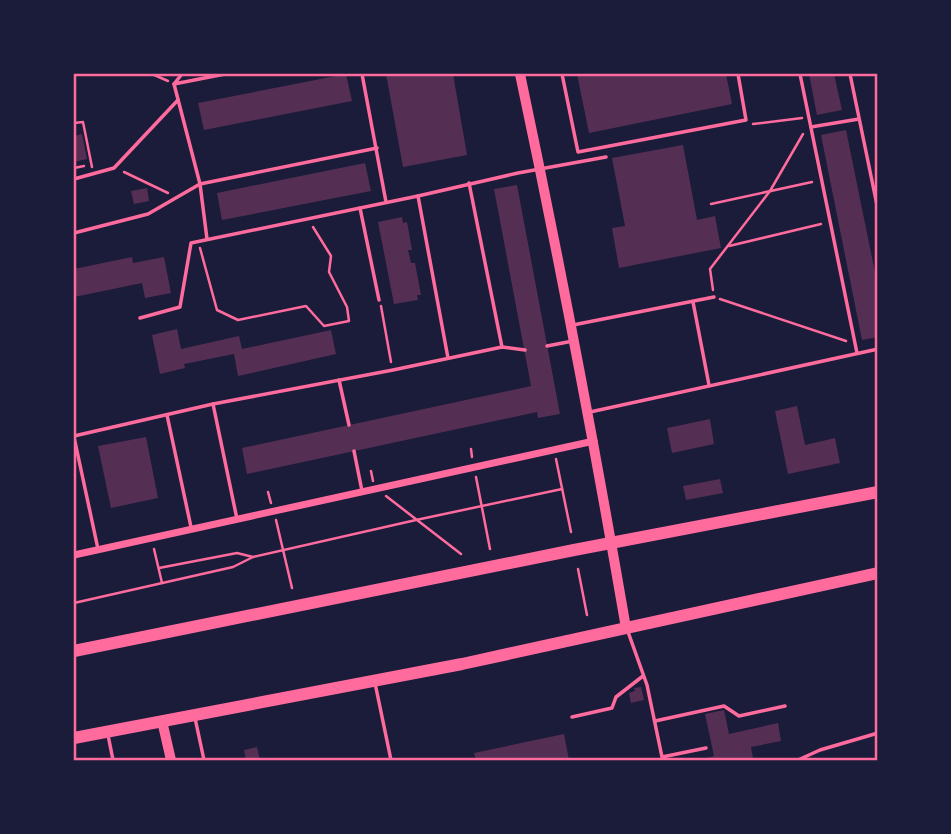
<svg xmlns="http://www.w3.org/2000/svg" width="951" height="834" font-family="'PT Sans',sans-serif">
<rect width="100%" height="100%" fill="#1b1b3a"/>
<g fill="#542f53">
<path d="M346 74 352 101 204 130 198 103Z"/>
<path d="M386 74H453L467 155 403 167Z"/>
<path d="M577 74H726L732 104 589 133Z"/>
<path d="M809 74H834L842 110 817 115Z"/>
<path d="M846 130 878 287V337L862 340 821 135Z"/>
<path d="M82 134 87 159 74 162V136Z"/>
<path d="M683 145 697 220 715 216 721 248 619 268 612 228 625 226 612 158Z"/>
<path d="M365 163 371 191 222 220 217 193Z"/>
<path d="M517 185 560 414 538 418 537 412 247 474 242 448 531 386 494 189Z"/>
<path d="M147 188 149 201 134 204 131 191Z"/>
<path d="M402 217 403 223 407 222 412 250H408L411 263H415L421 295H417L418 300 394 304 378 222Z"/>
<path d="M132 257 133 263 164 257 171 293 145 298 142 283 74 297V269Z"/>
<path d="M177 329 181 349 239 336 242 349 331 330 336 354 238 376 234 354 184 364 185 368 160 374 152 335Z"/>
<path d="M797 406 805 445 835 438 840 463 788 474 775 411Z"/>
<path d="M710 419 714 444 672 453 667 428Z"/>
<path d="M146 437 158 498 111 508 98 446Z"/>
<path d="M720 479 723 493 686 500 683 486Z"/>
<path d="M641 687 644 700 631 703 629 693 635 691 634 688Z"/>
<path d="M724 710 729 734 778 723 781 741 751 747 753 758 747 760H698L714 756 705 714Z"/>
<path d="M564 734 569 760H476L474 753Z"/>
<path d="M257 747 260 760H246L244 750Z"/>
</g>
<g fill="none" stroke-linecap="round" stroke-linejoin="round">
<g stroke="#ff6b9d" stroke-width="2.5">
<path d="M152 74 168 81"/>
<path d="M74 123 83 122 92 167"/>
<path d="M753 124 802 118"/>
<path d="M74 168 84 166"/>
<path d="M124 172 168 193"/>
<path d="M711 204 812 182"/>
<path d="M729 246 821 224"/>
<path d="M200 248 217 310 238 320 306 306 324 326 349 321 347 307 329 272 331 256 313 227"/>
<path d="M713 290 710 269 770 191 803 134"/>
<path d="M720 299 846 341"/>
<path d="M381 306 391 362"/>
<path d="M471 449 472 457"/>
<path d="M556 459 571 532"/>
<path d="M371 471 373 481"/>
<path d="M476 477 490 549"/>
<path d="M268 492 271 503"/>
<path d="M386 496 461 554"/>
<path d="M276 520 292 588"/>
<path d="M154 549 162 583"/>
<path d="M159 568 237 553 253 557"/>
<path d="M578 569 587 615"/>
<path d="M74 603 233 567 253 557 416 520 562 489"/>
</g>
<g stroke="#ff6b9d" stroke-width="3.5">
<path d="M182 74 174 84 225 74"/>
<path d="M362 74 386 202"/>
<path d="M562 74 578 152 746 120 738 74"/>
<path d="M800 74 857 353"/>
<path d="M850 74 878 210"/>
<path d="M174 84 200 184 207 239"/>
<path d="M811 127 859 119"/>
<path d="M74 179 114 168 178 100"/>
<path d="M469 183 502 347"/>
<path d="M418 196 448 358"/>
<path d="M360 208 379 300"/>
<path d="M74 233 148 214 200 184 377 148"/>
<path d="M693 302 709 385"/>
<path d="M140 318 180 307 191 243 418 196 518 173 606 157"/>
<path d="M573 325 714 297"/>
<path d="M547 346 573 341"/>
<path d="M339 380 349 425"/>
<path d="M213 404 237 519"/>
<path d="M590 412 878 349"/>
<path d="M167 415 191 527"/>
<path d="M74 436 213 404 393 370 502 347 525 350"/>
<path d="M74 437 98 549"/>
<path d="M354 451 362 491"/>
<path d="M627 629 647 685 662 757 706 748"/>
<path d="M375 683 391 760"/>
<path d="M572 717 612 708 616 697 643 676"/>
<path d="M195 718 204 760"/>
<path d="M655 721 724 706 739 716 785 706"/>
<path d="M108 735 113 760"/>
<path d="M798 760 820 750 878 733"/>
</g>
<path stroke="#ff6b9d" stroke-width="7" d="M74 555 594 441"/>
<g stroke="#ff6b9d" stroke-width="10">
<path d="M520 74C559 258 594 442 626 628"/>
<path d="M162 721 171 760"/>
</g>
<g stroke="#ff6b9d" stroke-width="12">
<path d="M74 651 574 550 878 492"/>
<path d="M74 738 462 664 878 573"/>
</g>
</g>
<rect width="951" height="834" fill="none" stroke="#1b1b3a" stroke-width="150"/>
<rect x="75" y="75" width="801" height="684" fill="none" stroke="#ff6b9d" stroke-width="2.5"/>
</svg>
